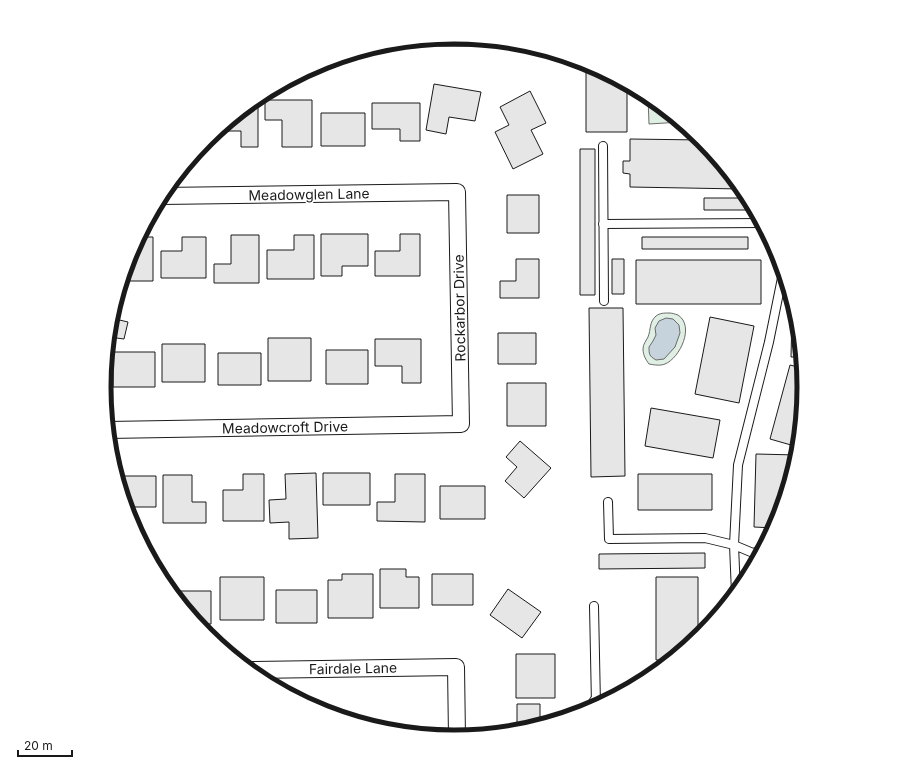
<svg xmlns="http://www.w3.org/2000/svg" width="908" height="774" font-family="Inter,sans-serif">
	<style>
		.green { fill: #e0efe3; stroke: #6a6a6a }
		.water { fill: #c6d2dc; stroke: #6a6a6a }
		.building { fill: #e6e6e6; stroke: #1a1a1a }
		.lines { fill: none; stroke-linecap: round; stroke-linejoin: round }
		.lane-casing { stroke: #1a1a1a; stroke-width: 10 }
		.street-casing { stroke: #1a1a1a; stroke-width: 18 }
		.lane { stroke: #fff; stroke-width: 8 }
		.street { stroke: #fff; stroke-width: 16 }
		.labels { text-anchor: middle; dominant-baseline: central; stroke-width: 3; stroke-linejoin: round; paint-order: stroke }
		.street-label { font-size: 14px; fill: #1a1a1a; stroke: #fff }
		.rim { fill: none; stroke: #1a1a1a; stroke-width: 5 }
	</style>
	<rect width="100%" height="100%" fill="#fff"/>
	<path class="green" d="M648,96h1l32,26 -32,2z
		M669,313c3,0 6,1 9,2 17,11 2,43 -13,49 -5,2 -10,1 -16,0 -3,-4 -6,-9 -6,-15 0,-5 3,-8 5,-12 3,-7 1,-15 8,-21 4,-3 8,-3 13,-3z"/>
	<path class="water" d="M666,318l7,1 6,6 1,8 -5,14 -11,12 -8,1c-7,-4 -7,-6 -7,-13l4,-6 3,-6 -1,-7 4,-7z"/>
	<path class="building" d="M454,37l17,2v7h-46v-6z
		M586,63l41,22v47h-41z
		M434,84l47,8 -6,29 -26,-4 -3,17 -20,-4z
		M530,91l16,32 -15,7 12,24 -30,15 -18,-37 14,-7 -9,-18z
		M265,100h47v47h-30v-27h-17z
		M252,102h6v45h-17v-16h-24z
		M372,103h48v38h-20v-12h-28z
		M321,113h44v33h-44z
		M630,139l72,1 40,49 -112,-2v-13l-7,-1v-12h7z
		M580,149h15v146h-15z
		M507,195h32v38h-32z
		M704,198h44l7,12h-51z
		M321,234h47v32h-26v10h-21z
		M400,234h20v42h-45v-25h25z
		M231,235h28v48h-45v-19h17z
		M294,235h20v44h-47v-29h27z
		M139,237h14v44h-31l8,-27h5v-9z
		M182,237h24v41h-45v-27h21z
		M642,237h106v12h-106z
		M516,259h23v39h-39v-17h16z
		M612,259h12v35h-12z
		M636,260h125v44h-125z
		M589,308h34l2,168 -34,1z
		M792,314h4l1,5 4,38h-10z
		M710,317l44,9 -15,77 -44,-9z
		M111,318l17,4 -4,17 -15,-2z
		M498,333h38v31h-38z
		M268,338h43v43h-43z
		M375,339h46v44h-19v-17h-27z
		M162,344h43v38h-43z
		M326,350h42v34h-42z
		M113,352h42v35h-42z
		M218,353h43v32h-43z
		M790,365l12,3 2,19 -6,60 -28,-8z
		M507,383h39v43h-39z
		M651,408l69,12 -7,38 -68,-12z
		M520,441l31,27 -27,30 -19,-17 12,-14 -11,-10z
		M756,454l41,1 -20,66 -3,7 -20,-1z
		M316,473l2,65 -29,1v-17l-19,1 -1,-23 17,-1 -1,-25z
		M323,473h47v32h-47z
		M243,474h21v47h-41v-31h20z
		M395,474h30v48l-48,-1v-19h18z
		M638,474h74v36h-74z
		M163,475h29v27h14v21h-43z
		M117,476h39v31h-29z
		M440,486h45v33h-45z
		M705,553v15l-106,1v-15z
		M380,569h26v8h13v31h-39z
		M342,574h31v44h-45v-38h14z
		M432,574h41v31h-41z
		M220,577h44v43h-44z
		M656,577h42v60l-28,23h-14z
		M508,589l33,23 -19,26 -32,-23z
		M276,590h41v33h-41z
		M171,591h40v33h-13z
		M516,654h39v44h-39z
		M517,704h23v21l-18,5 -19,2v-7h14z"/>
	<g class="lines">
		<defs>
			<path id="lane" d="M603,146l1,155
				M603,224l158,-1
				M608,502l1,37 96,-1 29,7 19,8 9,-3
				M736,593l-2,-48 4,-80 31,-123 14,-69
				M594,606l2,99"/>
			<path id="street" d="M108,430l353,-6 -4,-232 -296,4
				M249,670l207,-3 1,70
				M597,703h5"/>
		</defs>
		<use href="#lane" class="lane-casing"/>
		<use href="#street" class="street-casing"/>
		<use href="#lane" class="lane"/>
		<use href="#street" class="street"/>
	</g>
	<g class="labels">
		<g class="street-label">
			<text transform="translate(309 194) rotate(-1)">Meadowglen Lane</text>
			<text transform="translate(459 308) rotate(-91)">Rockarbor Drive</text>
			<text transform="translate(285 427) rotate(-1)">Meadowcroft Drive</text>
			<text transform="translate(353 668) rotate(-1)">Fairdale Lane</text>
		</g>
	</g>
	<path d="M0 0H908V774H0ZM111 387a343 343 0 1 1 686 0a343 343 0 1 1-686 0Z" fill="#fff" fill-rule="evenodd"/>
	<path class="rim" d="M111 387a343 343 0 1 1 686 0a343 343 0 1 1-686 0Z"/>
	<path d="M18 750v6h54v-6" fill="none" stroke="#1a1a1a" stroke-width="2"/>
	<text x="24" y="750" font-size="12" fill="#1a1a1a" stroke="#ffffff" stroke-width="3" paint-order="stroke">20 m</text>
</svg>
